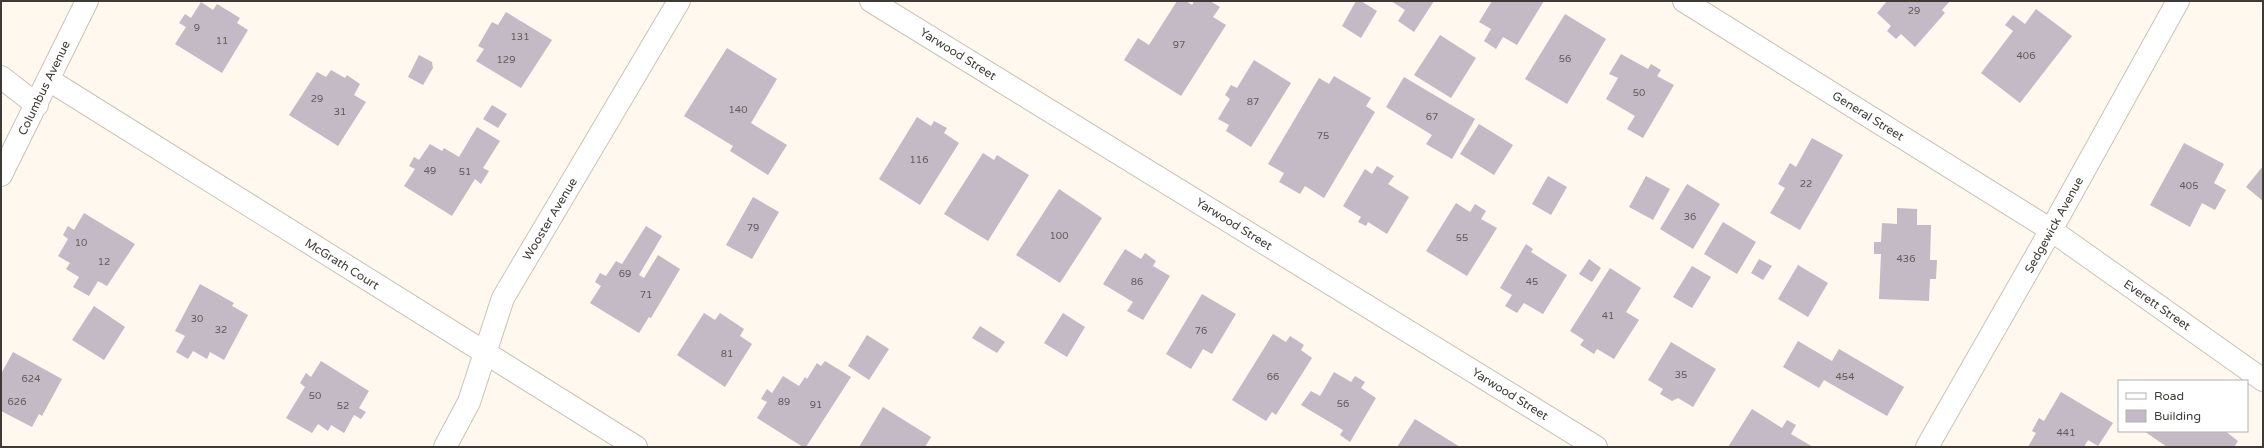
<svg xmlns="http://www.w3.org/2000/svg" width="2264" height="448" font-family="'Varela Round',sans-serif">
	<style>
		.building { fill: #c3bac5 }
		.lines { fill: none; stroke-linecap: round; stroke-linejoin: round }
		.street-casing { stroke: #cac2b7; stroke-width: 24 }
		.street { stroke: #fff; stroke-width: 22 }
		.labels { text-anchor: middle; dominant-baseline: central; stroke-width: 3.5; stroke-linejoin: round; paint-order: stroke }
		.number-label { font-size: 10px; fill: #5f5b5a }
		.street-label { font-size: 12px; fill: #3e3b36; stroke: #fff }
	</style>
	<rect width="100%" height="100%" fill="#fef8ee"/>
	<path class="building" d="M1177,1h9l6,4 2,-4h16l10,6 -7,10 13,8 -45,71 -57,-36 14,-22 11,7z
		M1356,1h5l16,10 -16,27 -19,-12z
		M1391,1h43l-20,31 -16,-11 7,-11z
		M1492,1h52l-27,44 -14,-8 -7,12 -12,-8 7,-12 -12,-7z
		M1887,1h63l-8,9 3,3 -30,34 -14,-13 -5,5 -9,-8 4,-5 -14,-13z
		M201,2l12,8 4,-6 23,14 -3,5 11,7 -26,43 -47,-29 11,-17 -7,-4 6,-9 6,4z
		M2036,9l36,27 -52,67 -39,-30 32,-42 -8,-6 8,-10 12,9z
		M506,12l46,28 -31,48 -45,-27 8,-12 -6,-3 14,-24 6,3z
		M1565,14l41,25 -39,65 -42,-25z
		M1440,35l36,23 -25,40 -37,-23z
		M727,48l50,31 -26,44 36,22 -19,30 -38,-24 3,-5 -49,-30z
		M1621,54l27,15 3,-5 10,6 -4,6 17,9 -31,53 -16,-9 8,-13 -29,-17 12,-21 -9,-4z
		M419,55l13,7 1,6 -10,17 -15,-8z
		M1254,60l37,23 -40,64 -25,-16 3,-6 -11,-6 12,-20 -5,-4 6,-10 6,3z
		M331,70l14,8 2,-3 13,9 -6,11 12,7 -28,44 -49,-31 28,-43 9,5z
		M1334,76l37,22 -5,8 9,6 -51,86 -19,-12 -5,8 -21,-12 5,-9 -16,-9 51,-86 10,6z
		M1404,77l71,42 -23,40 -26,-15 6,-9 -46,-28z
		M492,105l15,9 -9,14 -15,-9z
		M917,117l14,9 3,-5 13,7 -3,5 15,10 -39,62 -41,-26z
		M1479,124l34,21 -19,30 -34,-21z
		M477,127l23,14 -17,27 6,3 -8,13 -6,-5 -23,37 -48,-30 11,-17 -6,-3 5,-9 5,3 11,-16 12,7 2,-3 15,9z
		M1812,138l31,17 -43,75 -30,-17 15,-25 -7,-4 12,-21 6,4z
		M2184,143l40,21 -10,19 12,7 -11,20 -13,-7 -12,24 -40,-22z
		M983,153l11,7 3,-5 32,20 -41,66 -44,-27z
		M1377,166l17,10 -6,8 21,13 -22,37 -19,-12 -2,4 -8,-4 3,-5 -18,-11 22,-37 7,5z
		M2263,166v35l-17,-14z
		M1548,176l19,11 -16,28 -19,-11z
		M1646,176l24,13 -17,31 -24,-13z
		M1687,184l33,20 -27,45 -33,-20z
		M1059,189l43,29 -42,65 -44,-28z
		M753,197l26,15 -27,47 -26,-14z
		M1456,203l14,9 5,-8 11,7 -5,8 16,9 -30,48 -41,-25z
		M1897,208l20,1v16h14l-1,35h7l-1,19h-6l-1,22 -50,-2 2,-45h-7v-12h7l1,-19 15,1z
		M84,213l51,31 -28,42 -9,-5 -9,15 -16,-9 6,-10 -13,-8 4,-6 -12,-7 10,-17 -5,-4 5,-9 6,4z
		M1723,222l33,20 -19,32 -33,-20z
		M646,226l16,10 -23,39 5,3 14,-23 22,14 -29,49 -2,-1 -10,16 -49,-30 11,-17 -6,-4 5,-9 6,3 10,-15 6,3z
		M1526,244l7,5 -2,3 36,23 -24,39 -19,-11 -7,10 -12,-7 7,-11 -12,-7z
		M1125,249l16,10 4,-6 11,8 -3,5 17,10 -27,44 -16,-9 6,-9 -30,-18z
		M1589,259l12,9 -9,14 -13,-8z
		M1759,259l13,7 -9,14 -12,-7z
		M1798,265l30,18 -20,34 -30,-18z
		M1692,266l19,11 -19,31 -19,-11z
		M1610,268l31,20 -15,24 13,8 -25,39 -17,-10 -3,5 -14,-9 4,-5 -14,-9z
		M200,284l34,19 -2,3 16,9 -24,45 -14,-8 -3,7 -14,-8 -5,8 -12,-7 9,-16 -10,-5z
		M1202,294l34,20 -24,40 -9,-5 -12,20 -25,-15z
		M94,306l31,21 -21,33 -32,-20z
		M704,313l11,7 5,-7 24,16 -4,7 12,8 -27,43 -48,-32z
		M1063,313l22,14 -18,30 -23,-14z
		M980,326l25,16 -8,11 -25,-15z
		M1273,334l13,8 4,-6 14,9 -3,5 11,8 -36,57 -4,-3 -6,9 -34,-21z
		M867,335l22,14 -20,31 -21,-14z
		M1798,341l34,20 7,-12 65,38 -17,29 -63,-36 -5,8 -36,-21z
		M1671,342l45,27 -23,38 -15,-9 -6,3 -12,-7 3,-5 -15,-9z
		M13,352l49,27 -20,37 -3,-2 -7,13 -31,-16v-37z
		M321,361l48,30 -10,17 7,4 -5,7 -7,-4 -10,18 -13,-8 -3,6 -10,-7 -6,9 -26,-15 19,-31 -5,-4 6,-10 5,4z
		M825,361l26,16 -45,70h-3l-46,-29 10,-16 -6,-3 6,-10 5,4 11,-17 16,10 6,-9 2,2 10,-16 4,3z
		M1334,372l17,10 4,-6 10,6 -4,6 15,10 -26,44 -10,-7 3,-5 -42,-25 10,-14 9,5z
		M2061,392l52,31 -15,23 -10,-6 -4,7h-56l8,-14 -4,-2 7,-13 5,3z
		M883,407l48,30 -6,10h-66z
		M1752,409l30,19 5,-8 9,5 -5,9 22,13h-85z
		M1415,419l45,28h-63z
		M2144,431h81l13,10 -4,6h-67z"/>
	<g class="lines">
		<defs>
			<path id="street" d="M871,1l725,446
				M1684,1l367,229 212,150
				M1,77l36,28
				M49,80l587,367
				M1,175l86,-174
				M445,447l24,-45 34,-104 176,-297
				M1927,447l124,-217 127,-229"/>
		</defs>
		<use href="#street" class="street-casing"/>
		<use href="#street" class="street"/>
	</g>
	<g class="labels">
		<g class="number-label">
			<text x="1914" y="11">29</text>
			<text x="197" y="28">9</text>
			<text x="520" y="37">131</text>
			<text x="222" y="41">11</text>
			<text x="1179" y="45">97</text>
			<text x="2026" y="56">406</text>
			<text x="1565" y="59">56</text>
			<text x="506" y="60">129</text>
			<text x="1639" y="93">50</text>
			<text x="317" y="99">29</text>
			<text x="1253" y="102">87</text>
			<text x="738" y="110">140</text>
			<text x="340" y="112">31</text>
			<text x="1432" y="117">67</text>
			<text x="1323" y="136">75</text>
			<text x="919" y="160">116</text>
			<text x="430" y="171">49</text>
			<text x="465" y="172">51</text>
			<text x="1806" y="184">22</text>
			<text x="2189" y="186">405</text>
			<text x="1690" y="217">36</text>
			<text x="753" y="228">79</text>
			<text x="1059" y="236">100</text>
			<text x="1462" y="238">55</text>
			<text x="81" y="243">10</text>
			<text x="1906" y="259">436</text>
			<text x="104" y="262">12</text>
			<text x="625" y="274">69</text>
			<text x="1137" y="282">86</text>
			<text x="1532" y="282">45</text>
			<text x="646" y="295">71</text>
			<text x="1608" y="316">41</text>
			<text x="197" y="319">30</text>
			<text x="221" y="330">32</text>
			<text x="1201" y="331">76</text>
			<text x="727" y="354">81</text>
			<text x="1681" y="375">35</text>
			<text x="1273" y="377">66</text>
			<text x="1845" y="377">454</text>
			<text x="31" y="379">624</text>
			<text x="315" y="396">50</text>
			<text x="17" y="402">626</text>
			<text x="784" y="402">89</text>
			<text x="1343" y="404">56</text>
			<text x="816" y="405">91</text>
			<text x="343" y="406">52</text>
			<text x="2066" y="433">441</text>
		</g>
		<g class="street-label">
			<text transform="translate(958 54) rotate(32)">Yarwood Street</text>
			<text transform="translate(44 88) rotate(-64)">Columbus Avenue</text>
			<text transform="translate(1868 116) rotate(32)">General Street</text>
			<text transform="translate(550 219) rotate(-59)">Wooster Avenue</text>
			<text transform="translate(1234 224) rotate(32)">Yarwood Street</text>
			<text transform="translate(2054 225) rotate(-61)">Sedgewick Avenue</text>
			<text transform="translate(342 264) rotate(32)">McGrath Court</text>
			<text transform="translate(2157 305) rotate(35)">Everett Street</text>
			<text transform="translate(1510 394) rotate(32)">Yarwood Street</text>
		</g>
	</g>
	<rect width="2264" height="448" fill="none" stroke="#3e3b36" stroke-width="4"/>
	<rect x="2118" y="380" width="130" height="52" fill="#ffffff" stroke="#b2b1af"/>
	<rect x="2126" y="393" width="20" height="6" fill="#ffffff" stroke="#b2b1af"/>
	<text x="2154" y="400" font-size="12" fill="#3e3b36">Road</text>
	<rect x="2126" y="410" width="20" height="12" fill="#c3bac5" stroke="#b2b1af"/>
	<text x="2154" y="420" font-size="12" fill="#3e3b36">Building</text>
</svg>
